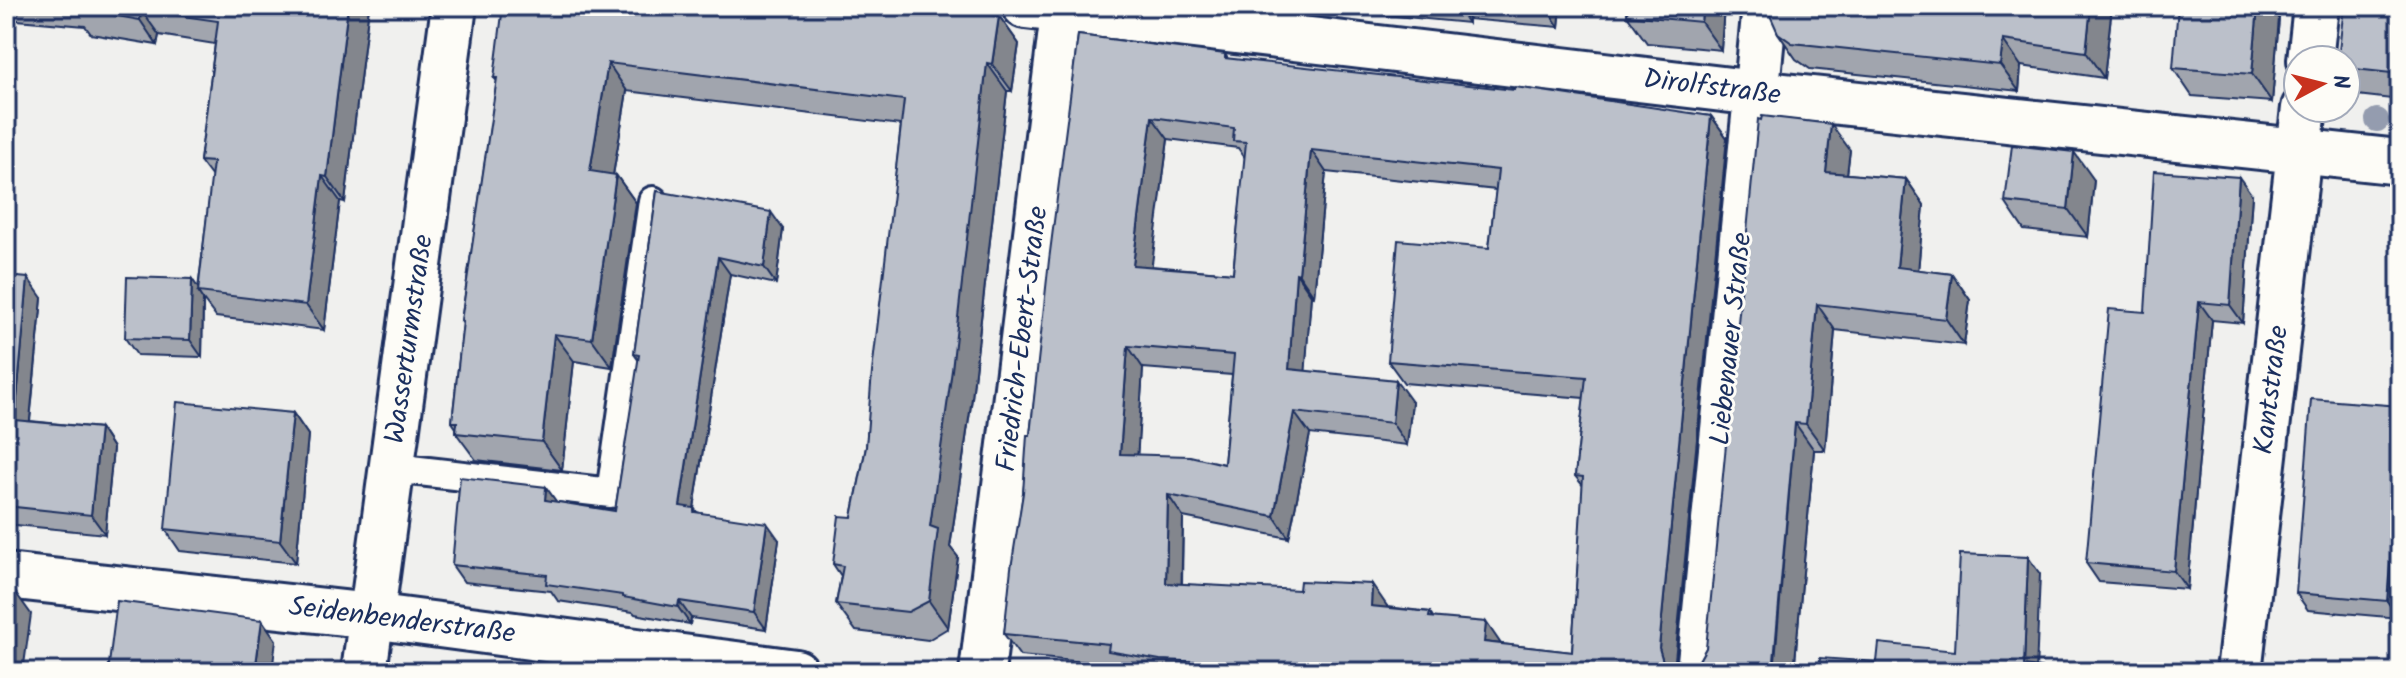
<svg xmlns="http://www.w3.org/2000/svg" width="2406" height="678" font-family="Kalam,sans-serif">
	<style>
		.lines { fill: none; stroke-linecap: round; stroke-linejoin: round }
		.service-casing { stroke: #1b2f5e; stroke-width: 34 }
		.minor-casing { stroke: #1b2f5e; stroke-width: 50 }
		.tertiary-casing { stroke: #1b2f5e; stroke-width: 50 }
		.service { stroke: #fdfcf7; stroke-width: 28 }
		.minor { stroke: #fdfcf7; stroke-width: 44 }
		.tertiary { stroke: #fdfcf7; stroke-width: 44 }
		.tree { fill: #949caf }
		.wall { fill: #a1a5ae; stroke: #1b2f5e; stroke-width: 2; fill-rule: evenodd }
		.shaded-wall { fill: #83868d; stroke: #1b2f5e; stroke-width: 2 }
		.building { fill: #bbc0ca; stroke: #1b2f5e; stroke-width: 2; fill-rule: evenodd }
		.labels { text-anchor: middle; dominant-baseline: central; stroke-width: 6; stroke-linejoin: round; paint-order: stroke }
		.street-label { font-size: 28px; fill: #1b2f5e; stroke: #fdfcf7 }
	</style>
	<rect width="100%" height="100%" fill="#f0f0ee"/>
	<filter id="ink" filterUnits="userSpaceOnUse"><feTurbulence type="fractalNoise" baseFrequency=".0125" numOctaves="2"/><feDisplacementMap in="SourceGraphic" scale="16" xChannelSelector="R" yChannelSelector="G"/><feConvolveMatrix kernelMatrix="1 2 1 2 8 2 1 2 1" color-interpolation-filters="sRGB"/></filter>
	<g filter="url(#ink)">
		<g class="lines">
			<defs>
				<path id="service" d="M393,468l218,25 42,-292"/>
				<path id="minor" d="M1025,6l731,87 644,69
					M2310,60l6,-54
					M6,576l365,40 425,56
					M364,672l90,-666
					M1699,672l66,-666
					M2239,672l65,-564"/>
				<path id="tertiary" d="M982,672l82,-666"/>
			</defs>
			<use href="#service" class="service-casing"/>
			<use href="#minor" class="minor-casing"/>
			<use href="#tertiary" class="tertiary-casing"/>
			<use href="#service" class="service"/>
			<use href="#minor" class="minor"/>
			<use href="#tertiary" class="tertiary"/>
		</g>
		<circle class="tree" cx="2377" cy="120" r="12"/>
		<path class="wall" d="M6,6h363l-24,196 -5,-1 -16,129 -108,-13 -13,-17 -1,57 -65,-2 -12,-17 67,-59 6,10 14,-112 -12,-16 15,-117 -56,-9 -2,10 -66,-11 -6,-8 -79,-7z
			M1290,6h271l-2,21 -91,-8v4z
			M1628,6h96l-3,44 -74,-7 -20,-28z
			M1769,6h96v4l53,6 194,-10 -8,72 -83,-12 -2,25 -209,-22 -14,-10 -18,-26z
			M2280,6l-8,96 -80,-6 -19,-28z
			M2400,6v94l-43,-5 -11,-16v-19z
			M910,8l89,8 20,28 -7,47h-5l-35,307 -22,149 8,10 -10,71 -20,12 -72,-9 -20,-27 5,-28 -8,-12 19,-47 14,-70 35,-322 -274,-34 -14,84h3l20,28 -24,164 -38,-6 -12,109 -86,-10 -20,-27v-5l-4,-6 11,-98 -2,-3 36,-240 -3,-3z
			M1078,35l147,19 3,5 483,57 16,22 -53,532 1,2h-553l-5,-7 -97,-9 -16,-22 19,-141zM1168,139l70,9 7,10 -12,115 -82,-7zM1326,172l170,18 -7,58 -101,113 16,22 180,15 -9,78 8,10 -11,166 -71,-8 -68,-27 -3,-5 -43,-5v-1l-205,-22 1,-67 106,21 21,-104 97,11 5,-43 -107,-31 6,-76 3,1zM1143,368l89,7 -8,89 -87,-9z
			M1850,150l-3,24 59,5 18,26 -6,65 34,4 18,26 -6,45 -129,-15 -10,120h-11l-20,222h-92l-5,-8 9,-16z
			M2094,180l-6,57 -64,-7 -19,-28z
			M657,191l126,38 -7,55 -46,-10 -36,234 3,4 82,28 -13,89 -75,-11 -1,6 -55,-10 -2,-2 -75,-11 -7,-10 -87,-9 -12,-17 105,-63 58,9 24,-150 -5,-7z
			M2252,195l-9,128 -31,-3 -25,269 -88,-7 -13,-19 59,-251z
			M6,276l36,22 -12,123 70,7 13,20 -8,86 -99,-10z
			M2400,406l-1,212 -91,-8 -12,-17z
			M293,413l15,22 -12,128 -116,-12 -15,-22z"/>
		<path class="shaded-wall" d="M348,6h21l-24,196 -18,-25z
			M1456,6h4l8,13v4z
			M1548,6h13l-2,21 -11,-17z
			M1703,6h21l-3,44 -20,-28z
			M1845,6h20l-2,27z
			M2091,6h21l-8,72 -18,-26z
			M2258,6h22l-8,96 -20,-28z
			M141,10l18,25 -2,10 -17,-25z
			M999,16l20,28 -7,47 -20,-27z
			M2003,40l18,26 -2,25 -19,-26z
			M608,63l19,28 -18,108 -19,-28z
			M987,63l20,28 -35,307 -22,149 8,10 -10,71 -19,-27 1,-75z
			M1711,116l16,22 -53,532 1,2h-6l-5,-7 -5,-17z
			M1152,117l16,22 -19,148 -16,-22z
			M1831,124l19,26 -6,48 -18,-26z
			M1311,150l15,22 -12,124 -15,-22z
			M2074,152l20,28 -6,57 -20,-28z
			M616,175l20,28 -24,164 -20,-28z
			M322,176l18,25 -16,129 -18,-25z
			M2239,177l13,18 -9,128 -13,-18z
			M1906,179l18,26 -8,89 -19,-27z
			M771,212l12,17 -7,55 -12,-17z
			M718,257l12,17 -36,234 12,17 -26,-19z
			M1296,273l15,22 -7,96 -15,-22z
			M1952,274l18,26 -6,45 -18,-26z
			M28,278l14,20 -14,141 -13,-19z
			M192,279l9,13h-3l5,8 -1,57 -12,-17z
			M2199,302l13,18 -25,269 -13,-18z
			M1817,304l18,26 -10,120 -19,-26z
			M554,334l20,27 -12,109 -20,-28z
			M1128,346l15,22 -7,108 -16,-22z
			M1396,380l16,22 -5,43 -15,-22z
			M1294,412l16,22 -21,104 -15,-22z
			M293,413l15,22 -12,128 -16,-22z
			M1795,423l19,27 -20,222h-20z
			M100,428l13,20 -8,86 -14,-19z
			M2400,443v167l-1,8 -12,-17z
			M546,487l12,17 -13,-4z
			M1168,495l15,22 -2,88 -15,-22z
			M767,523l12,17 -13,89 -12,-17z
			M2028,557l12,17 -4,98 -12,-6z
			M1372,584l15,22 -1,21 -15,-21z
			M13,589l18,25 -8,58h-17v-28z
			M679,601l12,17 -1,6 -12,-17z
			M262,620l14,20 -4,32h-17z
			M1486,622l15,22 -17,-2z
			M1644,663l6,9h-7z"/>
		<path class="building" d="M73,6h275l-21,171 -5,-1 -16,129 -108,-13 15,-130 -13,-1 18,-140 -77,-11 -1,10 -67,-12z
			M503,6h389l18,2v-2h21l68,10 -7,48 -5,-1 -35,307 -22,156 8,3 -9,72 -21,11 -72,-8 7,-38 -10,-2 6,-48 13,1 14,-70 6,-75 32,-272 -296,-37 -18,108 26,4 -24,164 -38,-5 -12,108 -86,-9 1,-11h-5l11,-101h-2l36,-243h-3z
			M1505,6h43v4z
			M1628,6h75l-2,16 -74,-7z
			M1769,6h76l73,10 1,-10h172l-5,46 -83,-12 -3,25 -208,-22 -14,-10 -9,-20z
			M2178,6h80l-6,68 -79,-6z
			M2344,6h56v68l-54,-6v-8h-8z
			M1078,35l147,19v4l289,32 1,-3 196,29 -52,532 5,17 -20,-2 -1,9h-347v-6l-136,-6 -52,-9 1,-7 -105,-10 7,-66 12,-75 4,-58h3l19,-175zM1152,117l82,11 -1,13 13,1 -13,131 -100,-8zM1311,150l187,20 -9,78 -91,-8 -10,121 198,16 -11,99 8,1 -11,175 -88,-10 2,-20 -57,-5 1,-5 -59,-6 1,-22 -72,-3 -1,9 -133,-7 2,-88 106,21 20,-104 98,11 4,-43 -107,-11 7,-96 3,1zM1128,346l106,9 -10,109 -34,-8 -70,-2z
			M1762,116l69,8 -5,48 80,7 -9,88 55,7 -6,45 -129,-15 -11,120 -11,-1 -22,249 -76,-8 9,-16 52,-529 3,1z
			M2012,145l62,7 -6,57 -63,-7z
			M2154,171l85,6 -9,128 -31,-3 -25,269 -88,-8 23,-254 36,3z
			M657,191l114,21 -7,55 -46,-10 -38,249 14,2v4l73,11 -13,89 -75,-11 -1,6 -55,-10v-2l-77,-11 1,-9 -95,-10 8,-88 86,10 -1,13 70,11 24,-156 -5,-1z
			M6,276l22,2 -13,142 85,8 -9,87 -85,-9z
			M127,277l65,2 -2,61 -65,-2z
			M2311,399l89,7v37l-13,158 -91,-8z
			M177,402l116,11 -13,128 -115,-12z
			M1960,554l68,3 -4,109 48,6h-253l1,-14 57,4 2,-19 76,8z
			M6,588l7,1 -7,55z
			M117,601l145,19 -7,52h-147z
			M422,662l82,10h-83z
			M617,668l34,4h-34z"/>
	</g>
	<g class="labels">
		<g class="street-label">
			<text transform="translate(1712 88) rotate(7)">Dirolfstraße</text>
			<text transform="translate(410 339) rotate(-82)">Wasserturmstraße</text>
			<text transform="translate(1023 339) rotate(-83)">Friedrich-Ebert-Straße</text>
			<text transform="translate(1732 339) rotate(-84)">Liebenauer Straße</text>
			<text transform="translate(2272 390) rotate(-83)">Kantstraße</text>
			<text transform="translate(402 621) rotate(7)">Seidenbenderstraße</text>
		</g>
	</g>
	<rect width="2406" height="678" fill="none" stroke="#fdfcf7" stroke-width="32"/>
	<rect x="16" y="16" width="2374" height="646" fill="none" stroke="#1b2f5e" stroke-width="3" filter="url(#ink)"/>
	<g transform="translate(2322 84) rotate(83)"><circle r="38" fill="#fdfcf7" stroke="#a3aaba" stroke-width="2"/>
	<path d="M0-6L14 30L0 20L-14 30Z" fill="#c8321e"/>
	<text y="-12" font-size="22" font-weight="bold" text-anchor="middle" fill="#1b2f5e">N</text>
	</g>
</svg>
